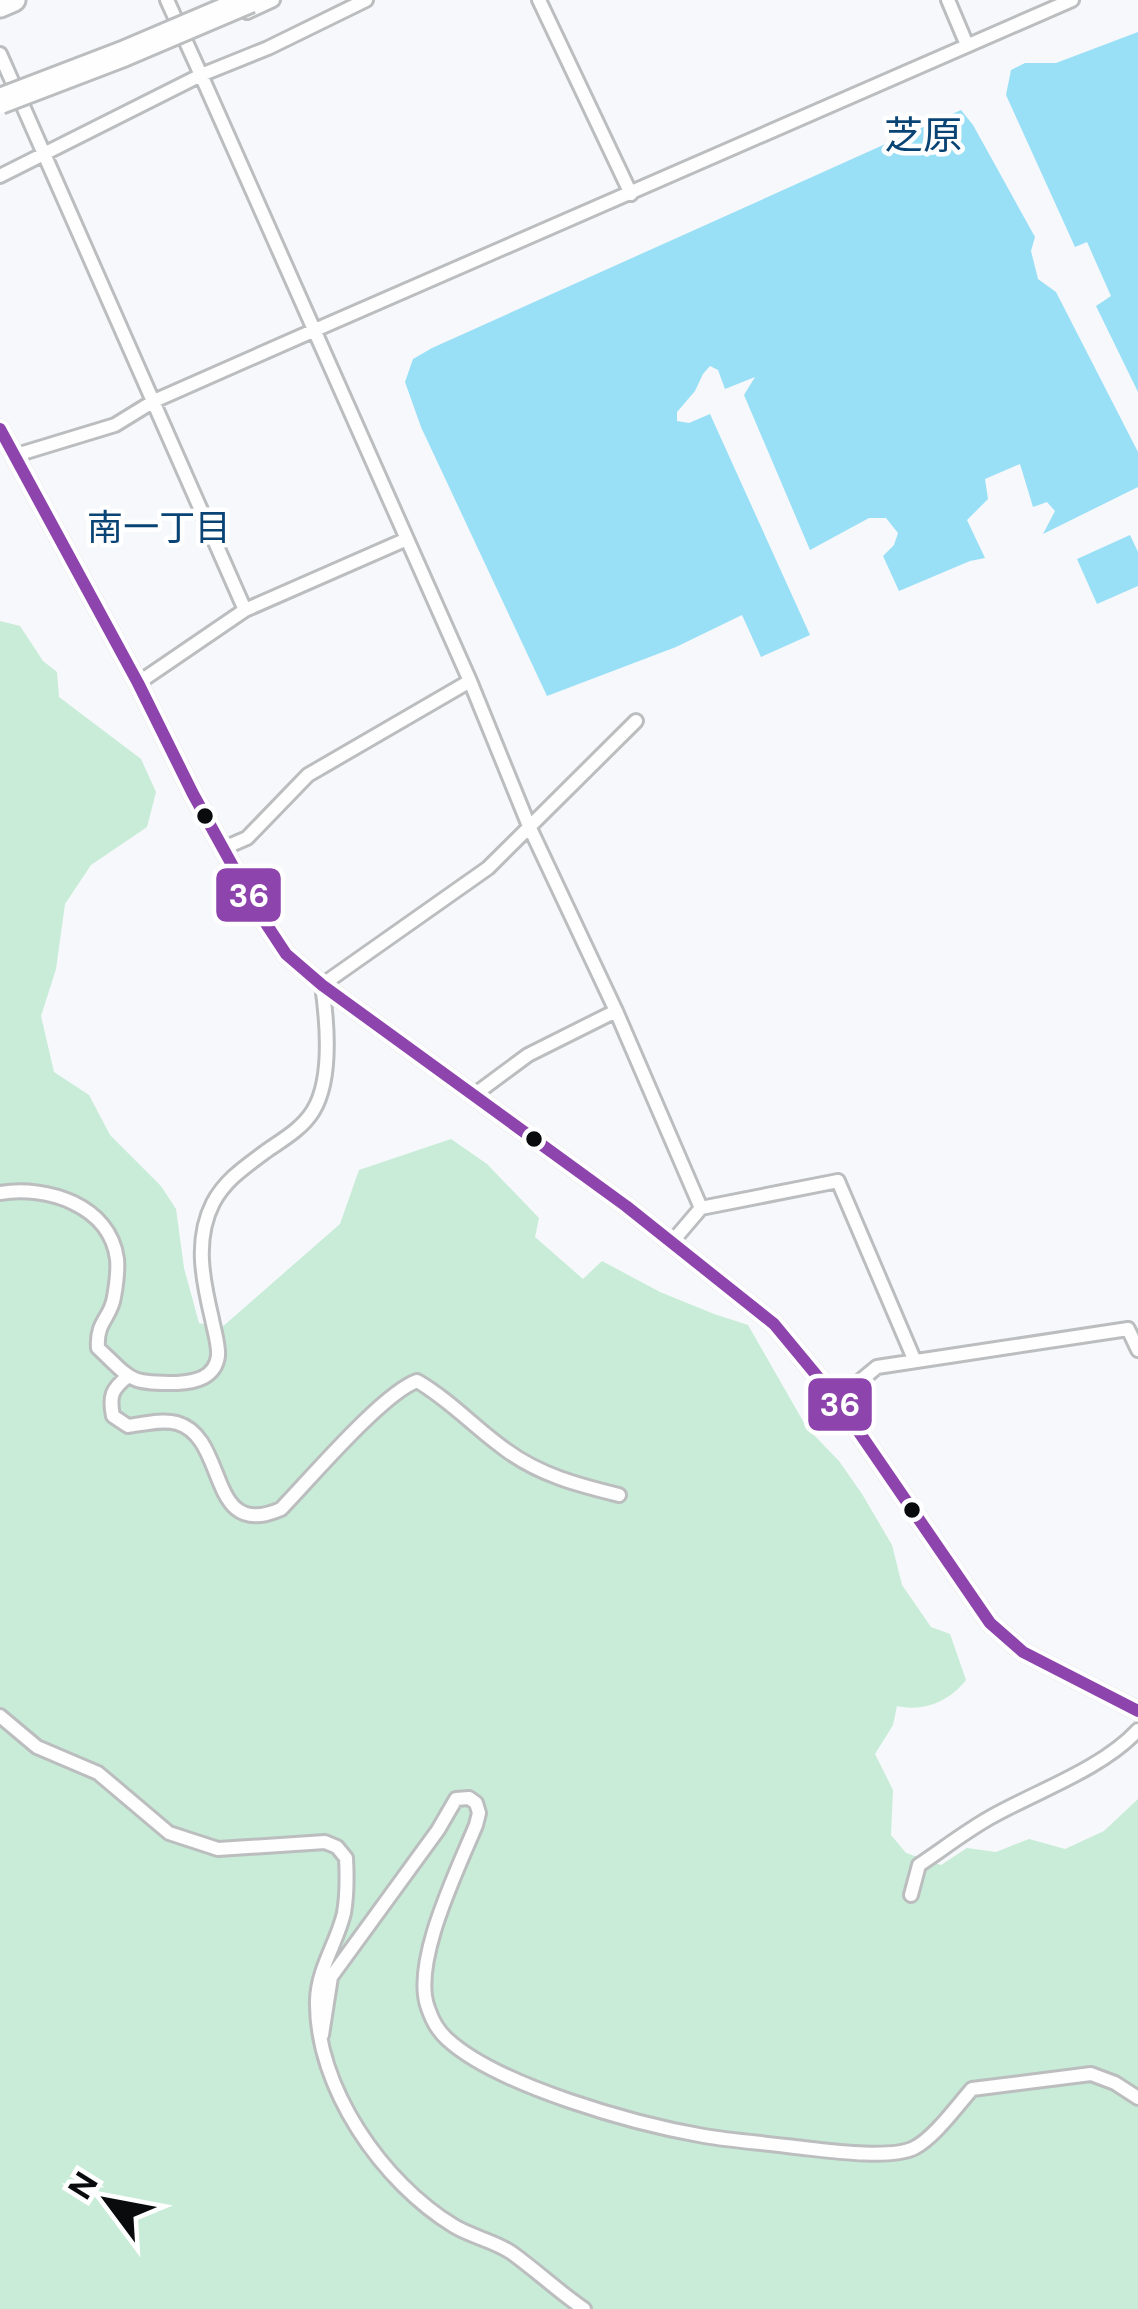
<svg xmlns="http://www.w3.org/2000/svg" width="1138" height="2309" font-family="'DM Sans','Noto Sans JP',sans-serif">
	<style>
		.green { fill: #c8ecd7 }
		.water { fill: #99e0f7 }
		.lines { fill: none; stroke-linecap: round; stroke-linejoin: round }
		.minor-casing { stroke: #bbbdbf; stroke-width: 18 }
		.tertiary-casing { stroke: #bbbdbf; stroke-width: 21 }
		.primary-casing { stroke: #bbbdbf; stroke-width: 27 }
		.minor { stroke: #fefefe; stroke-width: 12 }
		.tertiary { stroke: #fefefe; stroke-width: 15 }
		.primary { stroke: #fefefe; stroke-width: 21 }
		.motorway-bridge-casing { stroke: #bbbdbf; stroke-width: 30; stroke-linecap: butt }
		.motorway-bridge { stroke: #fefefe; stroke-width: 24 }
		.bus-1-casing { stroke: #fff; stroke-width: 21 }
		.bus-1 { stroke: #8e44ad; stroke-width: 12 }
		.bus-dot { fill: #0a0b0d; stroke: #fff; stroke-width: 4.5 }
		.labels { text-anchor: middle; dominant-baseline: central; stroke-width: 9; stroke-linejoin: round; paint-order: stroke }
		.neighbourhood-label { font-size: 36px; fill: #094474; stroke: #fff }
		.quarter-label { font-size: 39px; fill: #094474; stroke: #fff }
		.line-badge { stroke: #fff; stroke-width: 4.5 }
		.badge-label { font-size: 33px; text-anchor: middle; font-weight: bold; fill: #fff }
	</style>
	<rect width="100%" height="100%" fill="#f6f8fb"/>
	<path class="green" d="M0,621l20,5 23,35 14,11 2,25 82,62 15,33 -9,35 -56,38 -26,39 -9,65 -15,47 13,56 35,23 21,40 51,51 15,23 8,59 15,55 22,5 119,-104 19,-54 92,-31 36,25 52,54 -4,19 48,42 19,-18 58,31 54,22 34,11 59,103 32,33 23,33 30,51 10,40 29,42 19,7 16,46c-16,21 -42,32 -69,26l-4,19 -18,29 18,36 -2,45 15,18 35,12 26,-17 29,4 33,-13 36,10 39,-18 34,-32v510h-1138z"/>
	<path class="water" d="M1138,32v360l-42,-86 15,-10 -24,-54 -12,5 -69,-152 5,-25 14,-7h31z
		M961,110l12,15 62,112 -4,14 7,28 18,13 82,160v35l-95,47 12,-23 -8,-9 -14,5 -13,-43 -35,15 3,20 -21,21 18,38 -15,3 -71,30 -16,-35 11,-11 4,-12 -12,-15h-17l-59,32 -66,-155 11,-18 -30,12 -7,-19 -8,-4 -7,8 -8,17 -18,21v9l12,2 21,-9 100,221 -49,22 -19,-42 -66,32 -129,49 -126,-269 -16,-45 8,-23 19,-11z
		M1130,535l8,17v34l-41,18 -20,-45z"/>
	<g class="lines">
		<defs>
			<path id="minor" d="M167,0l34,75 67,-27 98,-48
				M539,0l92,194
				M948,0l19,45
				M247,12l26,-12
				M0,54l245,556
				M0,176l201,-101 269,606 59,145 87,185 85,197 137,-27 76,178
				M13,456l102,-31 39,-24 161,-71 757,-330
				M138,683l107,-73 162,-71
				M224,848l23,-10 61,-63 162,-94
				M474,1095l54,-40 88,-44
				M0,1193c46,-8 110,12 117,66 1,11 -1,27 -3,38 -3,21 -18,24 -16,51 35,33 30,35 79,35 18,-1 38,-5 41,-27 1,-11 -4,-26 -6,-37 -9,-38 -18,-79 1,-116 12,-23 32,-36 52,-51 17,-12 37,-23 48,-41 20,-32 14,-91 9,-126l166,-117 148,-147
				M672,1242l29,-34
				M127,1377c-15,12 -18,19 -14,39l15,10c15,-2 34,-7 49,-3 52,15 29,119 104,86 29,-30 102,-116 136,-128 33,19 58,47 89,69 34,25 72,35 113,45
				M837,1400l40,-33 251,-38 10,21
				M0,1716l37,31 61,26 71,60 49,16 107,-7 12,5 9,11c1,18 1,37 -2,55 -7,30 -26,55 -27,87 -2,87 66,183 137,226 18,11 41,15 58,27 25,18 47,39 72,56
				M911,1895l8,-30c24,-16 47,-34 72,-48 46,-26 111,-48 147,-87
				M322,2035l9,-58 107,-147 18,-31 13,-1 7,5 3,10 -3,12c-18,44 -65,138 -48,183 4,12 10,23 19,31 51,47 188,85 257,97 30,5 61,7 91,11 28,3 94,13 119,1 20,-10 43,-42 58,-59l119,-15 24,9 23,15"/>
			<path id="tertiary" d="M0,429l138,254 55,111 64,116 29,44 36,31 304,221 148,118 63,76 153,223 33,29 115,59"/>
			<path id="primary" d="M0,6l14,-6"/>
		</defs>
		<use href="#minor" class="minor-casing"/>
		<use href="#tertiary" class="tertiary-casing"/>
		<use href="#primary" class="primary-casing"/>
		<use href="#minor" class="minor"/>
		<use href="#tertiary" class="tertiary"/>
		<use href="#primary" class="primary"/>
		<defs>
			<path id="motorway-bridge" d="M0,101l123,-47 127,-54"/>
		</defs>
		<use href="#motorway-bridge" class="motorway-bridge-casing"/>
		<use href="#motorway-bridge" class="motorway-bridge"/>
		<defs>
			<path id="bus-1" d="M0,429l138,254 55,111 64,116 29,44 36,31 304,221 148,118 63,76 153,223 33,29 115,59"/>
		</defs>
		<use href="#bus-1" class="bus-1-casing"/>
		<use href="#bus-1" class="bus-1"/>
	</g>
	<g class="bus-dot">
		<circle cx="205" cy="816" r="10"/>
		<circle cx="534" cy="1139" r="10"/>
		<circle cx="912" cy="1510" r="10"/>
	</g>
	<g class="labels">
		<g class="neighbourhood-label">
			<text x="159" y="527">南一丁目</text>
		</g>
		<g class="quarter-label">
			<text x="923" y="135">芝原</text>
		</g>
	</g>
	<g class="line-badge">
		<rect x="214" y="866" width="69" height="58" rx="12" fill="#8e44ad"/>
		<rect x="806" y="1376" width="68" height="57" rx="12" fill="#8e44ad"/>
	</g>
	<g class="badge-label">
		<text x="249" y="907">36</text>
		<text x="840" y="1416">36</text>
	</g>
	<g transform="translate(108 2201) rotate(302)" stroke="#ffffff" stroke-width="9" paint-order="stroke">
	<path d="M0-9L21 45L0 30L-21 45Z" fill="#0a0b0d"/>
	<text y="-18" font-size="33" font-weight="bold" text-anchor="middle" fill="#0a0b0d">N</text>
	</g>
</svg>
